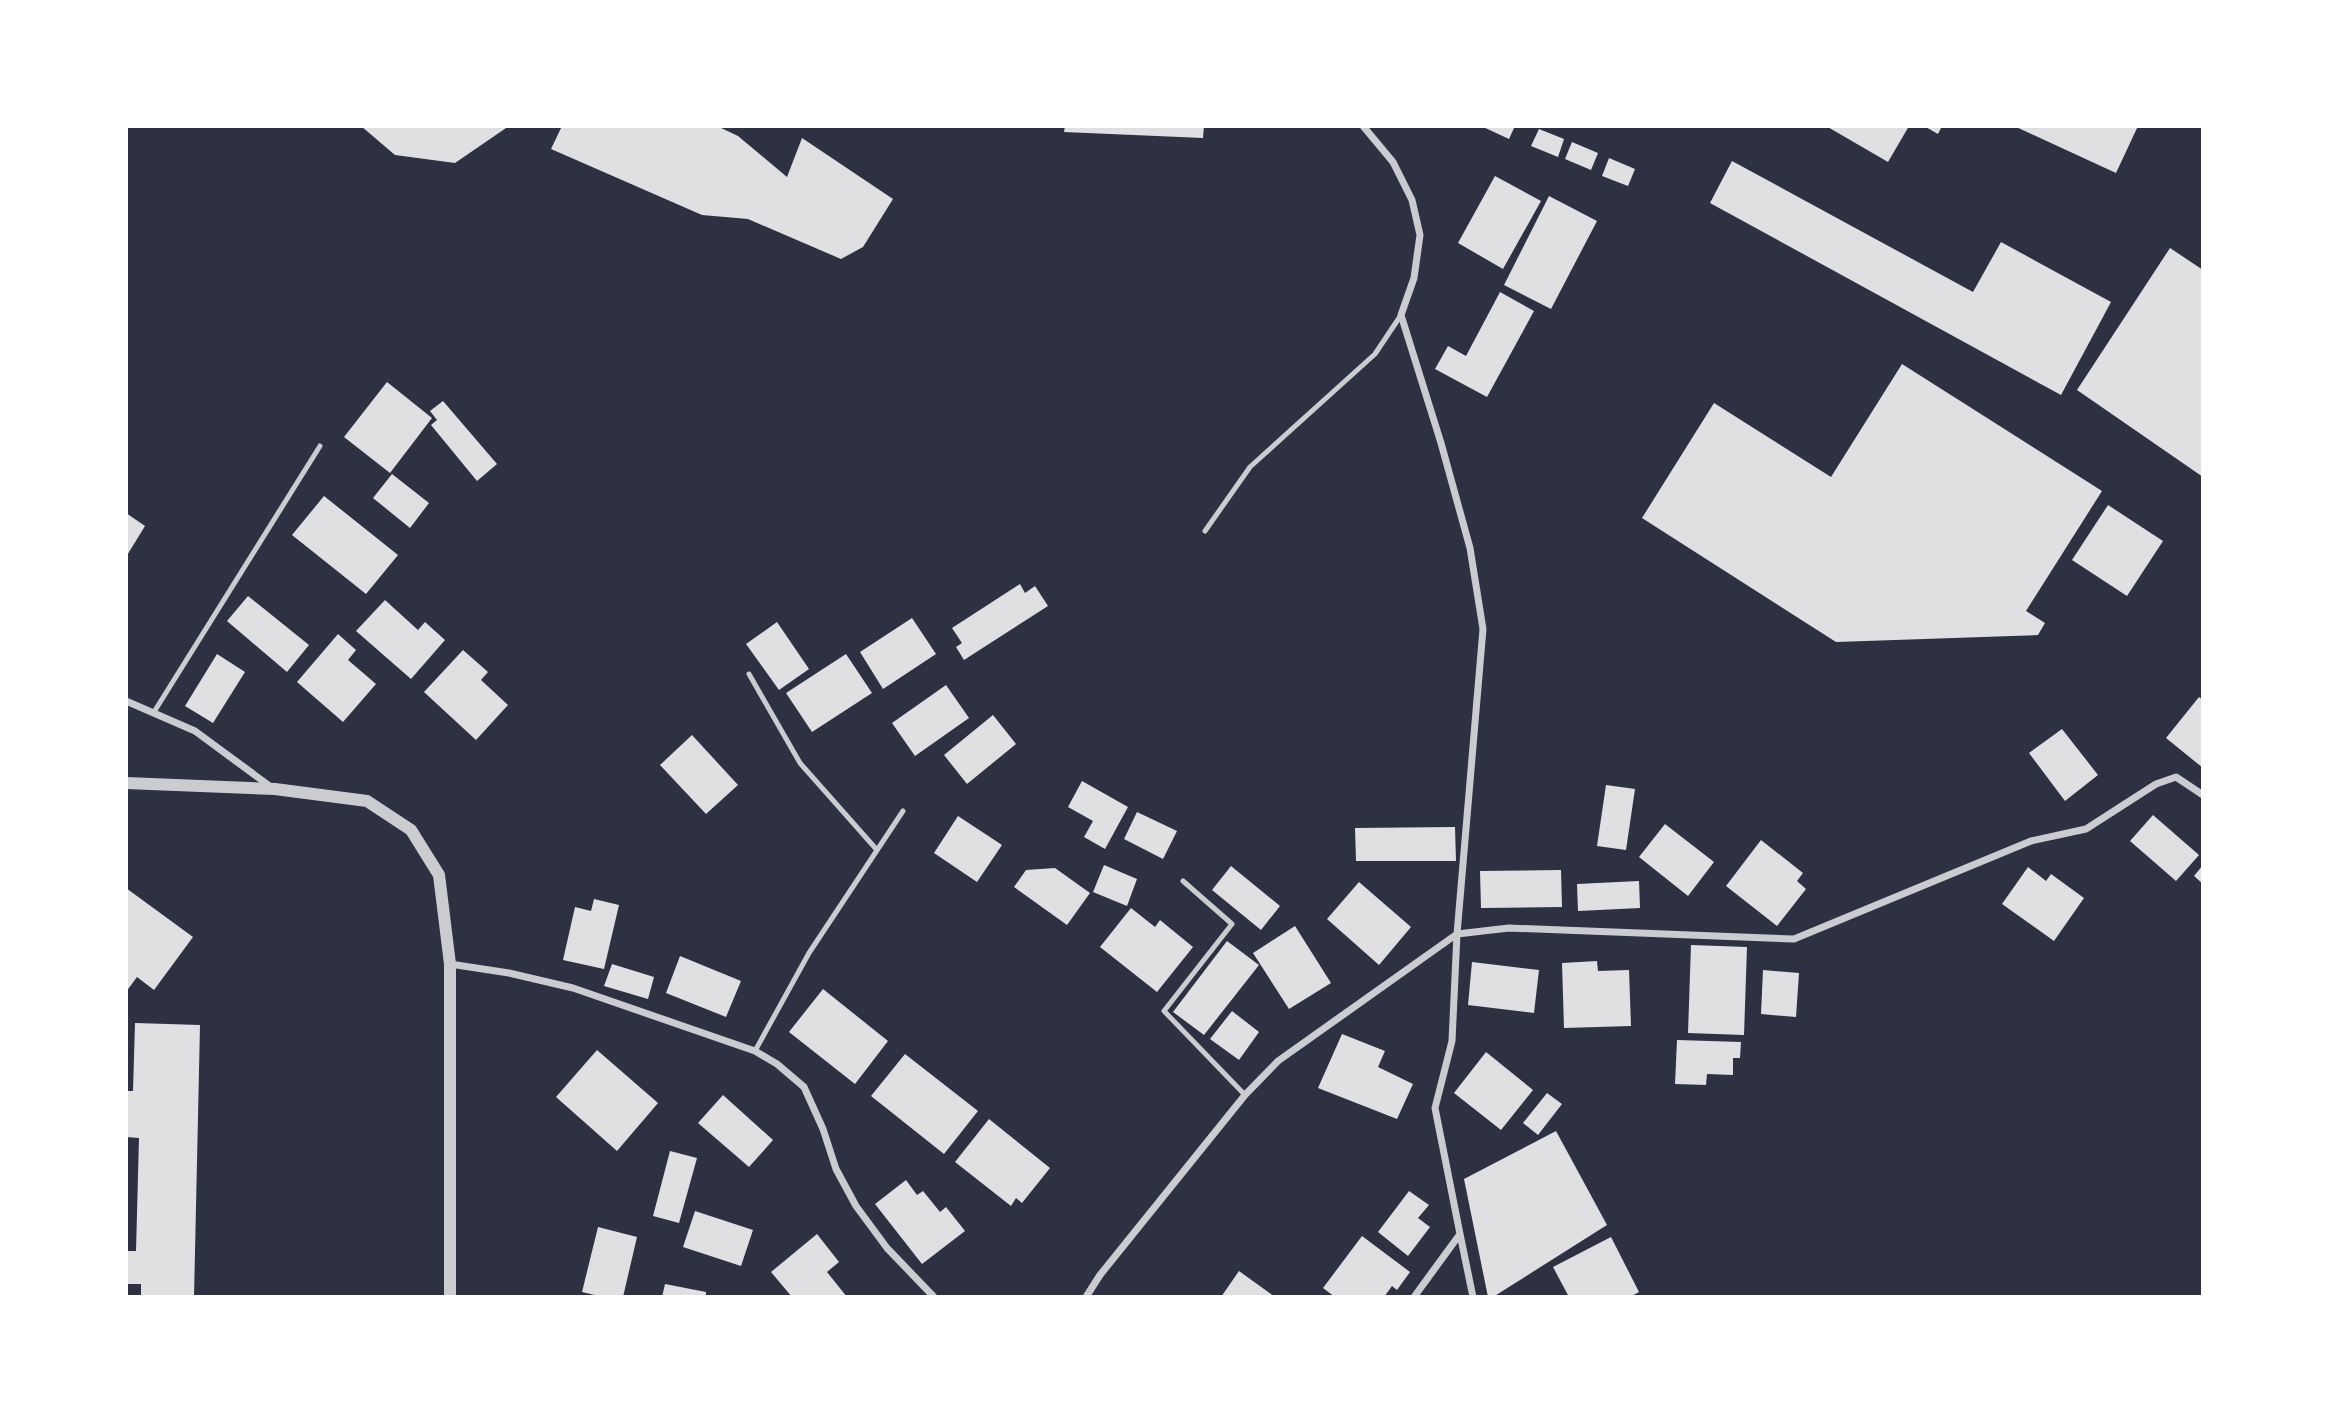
<svg xmlns="http://www.w3.org/2000/svg" width="2329" height="1423" font-family="'Varela Round',sans-serif">
	<style>
		.building { fill: #e0e0e3 }
		.lines { fill: none; stroke-linecap: round; stroke-linejoin: round }
		.service { stroke: #caccd0; stroke-width: 5 }
		.minor { stroke: #caccd0; stroke-width: 7 }
		.tertiary { stroke: #caccd0; stroke-width: 12 }
	</style>
	<rect width="100%" height="100%" fill="#2d3142"/>
	<path class="building" d="M361,126h148l-54,37 -60,-8z
		M562,126h155l21,10 49,41 15,-39 91,61 -30,48 -22,12 -93,-40 -46,-4 -151,-66z
		M1065,126h139l-1,12 -139,-6z
		M1481,126h34l-6,13z
		M1826,126h83l-21,36z
		M1924,126h18l-4,8z
		M2014,126h124l-22,47z
		M1539,129l25,10 -6,18 -27,-11z
		M1572,142l26,11 -7,17 -26,-11z
		M1609,158l26,11 -7,17 -26,-10z
		M1732,161l241,131 28,-50 110,60 -50,93 -351,-192z
		M1495,176l46,25 -38,68 -45,-26z
		M1549,196l48,25 -46,88 -47,-24z
		M2170,248l33,22v207l-126,-87z
		M1500,292l34,19 -47,86 -52,-28 13,-23 18,10z
		M1902,364l200,127 -76,120 19,12 -7,12 -202,7 -194,-124 72,-115 117,74z
		M387,382l45,36 -42,55 -46,-36z
		M443,401l54,63 -20,17 -46,-56 6,-5 -7,-9z
		M392,474l37,29 -19,25 -37,-30z
		M324,496l74,59 -32,39 -74,-59z
		M2108,505l55,36 -36,55 -55,-36z
		M126,513l19,13 -19,31z
		M1020,584l5,9 10,-7 13,20 -84,54 -8,-13 6,-4 -10,-15z
		M248,596l61,49 -22,27 -60,-51z
		M385,600l33,30 7,-8 20,18 -34,39 -55,-48z
		M912,618l24,36 -53,35 -23,-37z
		M777,622l32,47 -30,21 -33,-46z
		M338,634l18,16 -8,10 28,24 -33,38 -46,-40z
		M463,650l25,22 -7,8 27,25 -32,35 -52,-48z
		M217,654l28,18 -32,51 -28,-17z
		M846,654l26,39 -60,39 -26,-39z
		M946,685l23,33 -54,38 -23,-33z
		M2199,697l4,3v68l-37,-30z
		M993,715l23,29 -49,40 -23,-29z
		M2062,729l36,46 -33,26 -36,-48z
		M692,735l46,50 -32,29 -46,-49z
		M1082,781l46,26 -23,42 -21,-12 9,-16 -25,-14z
		M1606,785l29,4 -9,61 -29,-4z
		M1137,812l40,19 -14,28 -39,-20z
		M2153,815l46,40 -23,26 -46,-40z
		M958,816l44,29 -25,37 -43,-29z
		M1665,824l49,38 -26,34 -49,-39z
		M1455,827l1,34h-100l-1,-33z
		M1761,840l42,33 -6,8 9,8 -29,37 -51,-40z
		M1104,865l33,14 -10,27 -34,-14z
		M2203,865v19l-9,-8z
		M1231,866l49,40 -19,24 -49,-40z
		M2028,867l18,14 5,-7 33,24 -30,43 -52,-37z
		M1055,868l35,25 -23,32 -53,-38 12,-17z
		M1561,870l1,37 -81,1 -1,-37z
		M1639,881l1,27 -62,3 -1,-27z
		M1359,882l52,45 -32,38 -52,-46z
		M126,888l67,49 -39,53 -17,-13 -11,15z
		M594,899l25,6 -15,64 -41,-9 12,-53 16,4z
		M1131,908l24,19 5,-7 33,27 -36,45 -57,-45z
		M1295,926l36,57 -42,26 -36,-56z
		M1227,941l32,24 -55,70 -31,-23z
		M1691,945l56,2 -3,88 -56,-2z
		M680,956l61,25 -15,36 -60,-24z
		M1597,961l1,10 31,-1 2,56 -67,2 -2,-65z
		M1472,962l67,8 -5,43 -66,-8z
		M612,964l42,13 -6,22 -44,-13z
		M1763,970l36,3 -3,44 -35,-3z
		M823,989l65,52 -33,43 -66,-52z
		M1232,1011l27,21 -20,28 -29,-21z
		M135,1023l65,2 -6,272h-53v-13h-15v-33h10l3,-113 -13,-1v-46h7z
		M1342,1034l43,17 -7,16 35,17 -16,35 -79,-31z
		M1677,1040l64,2 -1,16h-7v17l-26,-1 -1,11 -31,-1z
		M597,1050l61,53 -41,48 -61,-54z
		M1486,1052l47,38 -32,40 -47,-37z
		M905,1054l73,57 -34,43 -73,-58z
		M1547,1093l15,11 -24,31 -15,-12z
		M723,1095l50,45 -24,27 -51,-44z
		M989,1119l61,49 -28,35 -6,-5 -5,8 -56,-44z
		M1556,1131l51,94 -114,72h-5l-24,-118z
		M670,1151l27,7 -18,65 -26,-7z
		M906,1180l11,15 6,-4 17,21 6,-5 19,24 -43,33 -47,-60z
		M1409,1191l20,14 -11,13 12,9 -22,29 -30,-24z
		M695,1211l58,19 -12,36 -58,-19z
		M598,1227l39,10 -14,60h-20l-21,-5z
		M817,1234l22,28 -12,10 20,25h-55l-21,-25z
		M1362,1236l48,36 -13,18 -5,-4 -8,11h-49l-12,-9z
		M1611,1237l28,55 -9,5h-61l-16,-30z
		M1239,1271l36,26h-54z
		M665,1284l41,8v5h-44z"/>
	<g class="lines">
		<path class="service" d="M1205,531l45,-64 125,-113 26,-39
			M749,674l51,89 77,87
			M154,712l166,-266
			M1183,881l49,43 -68,87 81,84
			M755,1051l54,-98 94,-142"/>
		<path class="minor" d="M126,701l69,30 76,56
			M450,964l59,9 64,15 182,63 22,13 27,23 19,42 13,40 20,37 31,42 47,49
			M1460,1234l13,63
			M1086,1297l14,-22 145,-180 33,-34 179,-127 26,-305 -13,-81 -29,-105 -40,-128 13,-37 6,-43 -8,-35 -19,-38 -30,-36
			M1414,1297l46,-63 -25,-126 17,-67 5,-107 52,-6 285,11 237,-98 55,-12 70,-45 20,-7 27,18"/>
		<path class="tertiary" d="M126,783l149,6 92,12 44,29 28,45 11,89v333"/>
	</g>
	<rect width="2329" height="1423" fill="none" stroke="#ffffff" stroke-width="256"/>
</svg>
